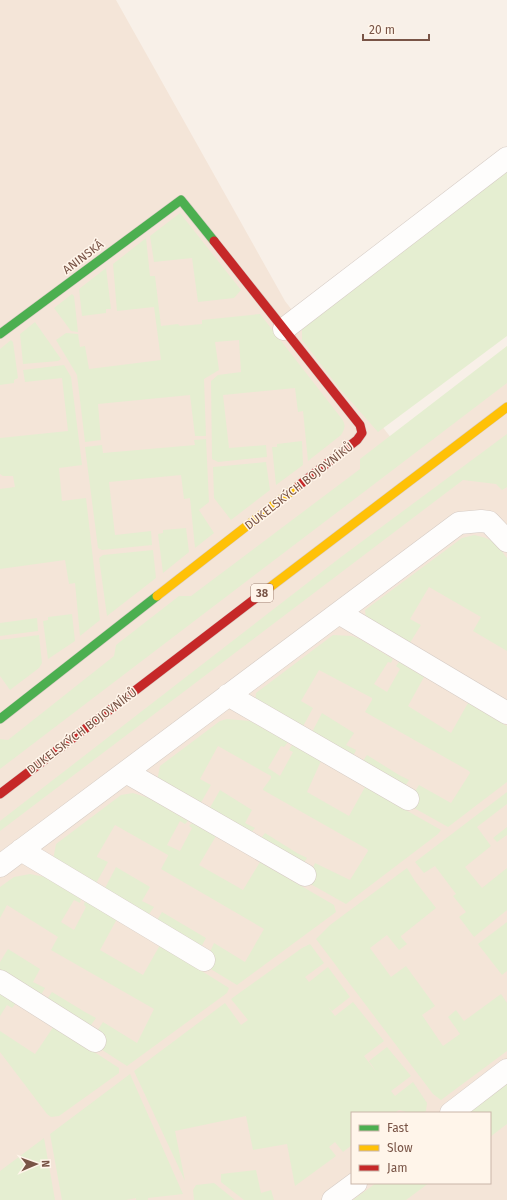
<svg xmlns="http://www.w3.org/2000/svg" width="507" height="1200" font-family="'Fira Sans',sans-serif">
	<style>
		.residential { fill: #f4e5d8; fill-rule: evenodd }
		.green { fill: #e5eed1 }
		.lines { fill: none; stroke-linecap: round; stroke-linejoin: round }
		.street-casing { stroke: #d6ccc5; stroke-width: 23 }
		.fast-casing { stroke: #d7cbc4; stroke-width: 10 }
		.slow-casing { stroke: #d7cbc4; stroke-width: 10 }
		.jam-casing { stroke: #d7cbc4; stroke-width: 10 }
		.street { stroke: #fefdfc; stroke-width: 22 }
		.fast { stroke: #4caf50; stroke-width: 9 }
		.slow { stroke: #ffc107; stroke-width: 9 }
		.jam { stroke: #c62828; stroke-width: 9 }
		.labels { text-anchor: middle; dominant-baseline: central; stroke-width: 3; stroke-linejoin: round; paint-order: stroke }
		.shield { fill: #fff5ea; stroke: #a18477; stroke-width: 1 }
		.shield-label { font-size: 11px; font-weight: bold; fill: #795446 }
		.street-label { font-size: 12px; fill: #795446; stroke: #fff5ea }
	</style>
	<rect width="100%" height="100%" fill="#f8f0e8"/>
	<path class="residential" d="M0,0h116l169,301 110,142 112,-94v851h-507zM352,1113h138v70h-138z"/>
	<path class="green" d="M507,169v167l-129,96 -39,-44 -37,-48v-11z
		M180,213l61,77 -7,8 -36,4 -6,-44 -38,4 -4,-26z
		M146,238l4,38h5l6,50 17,-2 2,2 22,-2v-4l58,-6 82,105c4,6 3,10 -1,16l-33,26 -5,-50 -5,1 -3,-24 -72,7 6,53 37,-3 1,12 -49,5 -6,-3 -1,-78 7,-6 23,-3 -2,-32 -24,2 4,28 -15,9 2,57h-11l-5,-41 -92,9 3,36 -16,2 -8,-67 -21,-35 10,-7 12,1 2,13 5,-1 4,23 72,-9 -7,-53 -37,4 -4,-47z
		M106,268l5,41h-5v4l-24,3 -3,-27z
		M72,294l2,2 4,36 -7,-1 -17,-23z
		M35,322l26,37 -3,2 -35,3 -3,-30z
		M11,340l2,2 5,36 -4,2v3l-14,2v-36z
		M507,346v37l-507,386v-30l8,1 106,-84 2,-11 63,-49h12l169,-127v-10z
		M64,365l7,12 11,88 -23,3 3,33 24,-3 14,122 -20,16 -5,-53 -6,1 -4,-24 -65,9v-80l15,-2 -2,-11h-10l-3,-2v-36l68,-7 -6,-53 -37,4 -2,-12z
		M507,434v53l-5,3 -6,-6 -33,-4 -463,351v-10l341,-264z
		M206,439l3,63 -10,8 15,23 -19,15 -5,-50 -6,1 -3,-24 -72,7 6,53 36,-4 1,14 -50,5 -4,-2 -13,-101 17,-2 1,8 92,-8 -1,-5z
		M302,441l1,24 -27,20 -4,-38h5v-3z
		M266,462l4,28 -39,30 -17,-22 -1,-31z
		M186,528l3,24 -26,21 -5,-39 5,-1v-3z
		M474,535c19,4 21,7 33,23v93l-34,-20 8,-14 -52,-30 -19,32 11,6 -13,21 -42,-25 -1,-11 97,-72z
		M153,550l3,28 -49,38 -8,-58 4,-3z
		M72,614l3,27 -27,18 -5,-38 5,-1v-3z
		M37,618l1,13 -38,5v-13z
		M39,635l3,28 -3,5 -29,22 -10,-14v-36z
		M333,635l19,1 8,3 33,20 -2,4 -3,-1 -14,22 13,8 13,-23 -4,-3 3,-4 25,15 -16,29 43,27 17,-30 39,23v56l-59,45 -41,-23 12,-19 32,18 19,-30 -1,-2 -104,-59 7,-12v-2l-53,-28 -18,31 12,7 -12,22 -46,-26 1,-11z
		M322,713l32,20 -8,12 10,5 -4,9 -42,-23z
		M227,719l23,2 38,21 -4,5 -3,-1 -13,22 12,8 13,-24 -4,-2 3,-5 29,16 -14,31 42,24 16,-29 76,43 -3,4 -92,70 -39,-22 8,-19 35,17 18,-29 -1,-2 -104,-59v-1l8,-11v-2l-53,-30 -18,33 11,6 -12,21 -42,-25 3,-15 60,-45z
		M367,755l32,20 10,5 -5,8 -43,-24z
		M220,790l32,20 -7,13 10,5 -6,7 -41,-24z
		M507,792v12l-30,23 14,19 -26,21 17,21 25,-20v42l-33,27 -15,-20 7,-5 -13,-16 3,-2 -21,-28 -11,7 -9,-11z
		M133,793l16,5 39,23 -3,3 -5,-3 -13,24 13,6 12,-23 -3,-2 3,-3 24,13 -17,29 44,25 17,-28 74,43 2,7 -99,73 -33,-20 10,-22 31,19 19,-33 -103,-60 7,-13v-1l-53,-30 -18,31v1l11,5 -13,23 -42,-25 3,-16 65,-49z
		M507,827v8l-10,7 -4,-4z
		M265,833l32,20 10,5 -5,8 -43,-25z
		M116,867l34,20 -8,14 12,6 -7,10 -43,-27z
		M407,868l8,13 21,27 -35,28v1l6,7 -8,6 -12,-15 -17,13 21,29 15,-11 29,40 -13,9 21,31 17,-12 -12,-17 8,-7 8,11 37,-27 6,9v48l-66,49 -8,-6 -117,-155 14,-14z
		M30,874l15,3 36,22 -1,4 -6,-3 -13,22 13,8 12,-23 -2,-2 1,-4 32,18 -17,31 43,25 17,-30 69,43 -2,5 -100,73 -31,-20v-13l7,-11 34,21 17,-34 -103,-59 7,-13 -51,-32 -7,13v-31l14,-10z
		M162,912l44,26 -6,11 -44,-27z
		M507,922v49l-5,4 -24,-31z
		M310,944l14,19 -19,14 4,5 19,-15 22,30 -18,14 -4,-4 7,9 18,-14 31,39 -20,15 13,17 -8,-12 18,-14 24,29 -20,15 4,5 18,-14 14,21 -1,8c-7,5 -20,1 -27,-1l-5,3h-42v32l-9,7 -8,-10 -6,5 7,9 -41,30 -8,-42 -34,6 -7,-34 -71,15 10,50 -51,-110 91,-68 16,22 7,-5 -17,-21 71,-51z
		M8,949l32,20 -7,13 12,6 -5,9 -40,-26v-9z
		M0,992l17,10 -5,6 -5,-3 -7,11z
		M52,992l33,20 11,6 -7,10 -43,-27z
		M54,1026l65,42v5l-60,43 -8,1 -4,-3 -47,-62v-21l35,23z
		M130,1074l53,120 -35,4v2h-12v-2l-10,2h-64l-12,-66z
		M507,1084v40l-17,13v-24h-22z
		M44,1138l11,62h-55v-29z
		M256,1170l5,23 10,-3 3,10h-30l-23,-18v-8z
		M214,1183l21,17h-41l-1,-10 3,-5z
		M376,1183h53l-23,17h-53z"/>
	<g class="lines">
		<defs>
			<path id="street" d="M284,329l223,-171
				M339,613l168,100
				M228,695l180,104
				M126,772l179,103
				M21,850l183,110
				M0,866l459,-343 22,-2 8,1 18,19
				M0,981l95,60
				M451,1113l56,-43
				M333,1200l23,-17"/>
			<path id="fast" d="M0,334l181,-134 33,41
				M0,719l157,-123"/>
			<path id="slow" d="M269,588l238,-181
				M157,596l141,-110"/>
			<path id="jam" d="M214,241l146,184 2,8 -5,7 -59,46
				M0,794l269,-206"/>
		</defs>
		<use href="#street" class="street-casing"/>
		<use href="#fast" class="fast-casing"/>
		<use href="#slow" class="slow-casing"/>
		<use href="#jam" class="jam-casing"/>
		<use href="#street" class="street"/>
		<use href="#fast" class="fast"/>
		<use href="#slow" class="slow"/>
		<use href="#jam" class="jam"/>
	</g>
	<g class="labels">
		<rect class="shield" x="251" y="584" width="22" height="18" rx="3"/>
		<g class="shield-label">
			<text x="262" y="593">38</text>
		</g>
		<g class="street-label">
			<text transform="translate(83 257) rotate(-37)">ANINSKÁ</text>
			<text transform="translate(299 486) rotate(-38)">DUKELSKÝCH BOJOVNÍKŮ</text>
			<text transform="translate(82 731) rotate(-37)">DUKELSKÝCH BOJOVNÍKŮ</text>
		</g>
	</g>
	<rect x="351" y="1112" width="140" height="72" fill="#fff5ea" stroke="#c9b5a8"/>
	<rect x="359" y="1125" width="20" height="6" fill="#4caf50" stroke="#c9b5a8"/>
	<text x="387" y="1132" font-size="12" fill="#795446">Fast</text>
	<rect x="359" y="1145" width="20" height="6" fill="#ffc107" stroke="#c9b5a8"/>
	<text x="387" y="1152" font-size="12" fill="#795446">Slow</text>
	<rect x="359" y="1165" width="20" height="6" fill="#c62828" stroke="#c9b5a8"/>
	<text x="387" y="1172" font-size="12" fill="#795446">Jam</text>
	<g transform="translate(36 1164) rotate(88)" stroke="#fff5ea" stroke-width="3" paint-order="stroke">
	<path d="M0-3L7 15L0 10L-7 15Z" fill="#795446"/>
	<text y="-6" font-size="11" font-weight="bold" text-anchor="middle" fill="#795446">N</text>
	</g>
	<path d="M363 34v6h66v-6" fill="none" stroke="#795446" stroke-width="2"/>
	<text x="369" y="34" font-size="12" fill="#795446" stroke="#fff5ea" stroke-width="3" paint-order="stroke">20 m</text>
</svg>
